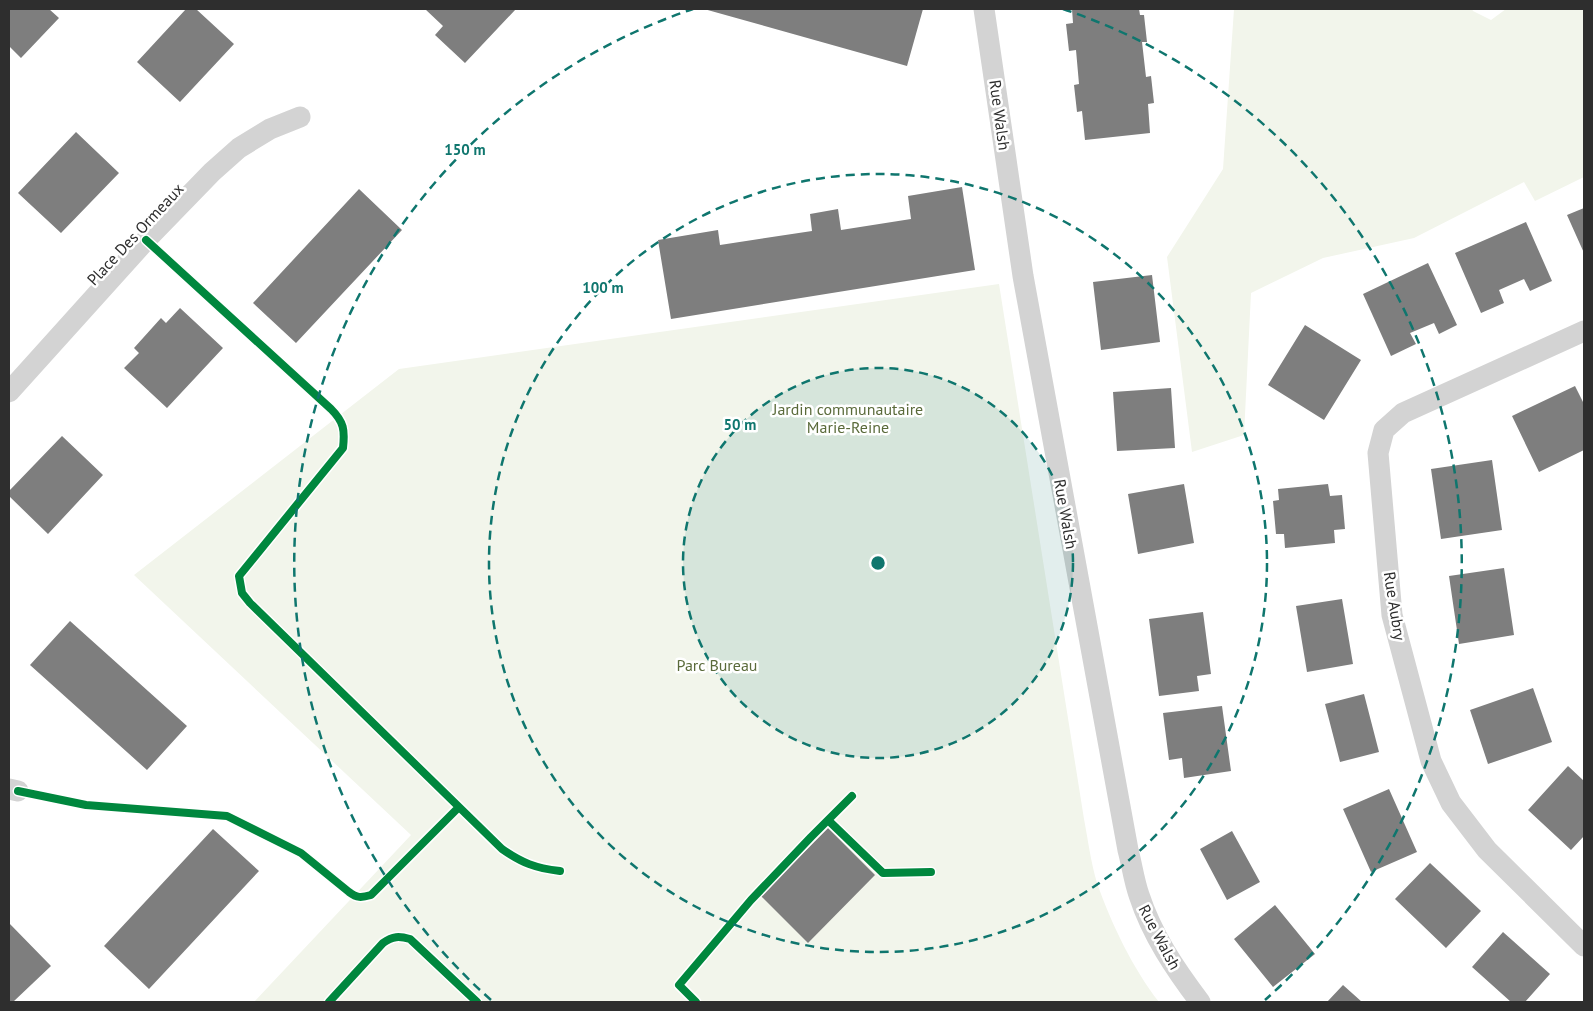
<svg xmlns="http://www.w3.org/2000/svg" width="1593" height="1011" font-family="'PT Sans',sans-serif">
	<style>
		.green { fill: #f2f5eb }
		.building { fill: #7e7e7e }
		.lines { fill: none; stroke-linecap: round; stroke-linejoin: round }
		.minor { stroke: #d3d3d3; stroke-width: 21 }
		.cycleway-casing { stroke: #fff; stroke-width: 11 }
		.cycleway { stroke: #00873e; stroke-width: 8 }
		.ring { fill: none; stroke: #0f766e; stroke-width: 2.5; stroke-dasharray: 9 6 }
		.labels { text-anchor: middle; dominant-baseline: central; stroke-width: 5; stroke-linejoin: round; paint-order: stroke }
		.street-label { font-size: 16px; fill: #2e2e2e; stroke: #fff }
		.park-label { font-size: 16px; fill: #5a6a3a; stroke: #fff }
		.centre { fill: #0f766e; stroke: #fff; stroke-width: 2.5 }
		.ring-label { font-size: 15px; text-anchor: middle; font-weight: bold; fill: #0f766e; stroke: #fff; stroke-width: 5; stroke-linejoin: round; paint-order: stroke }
	</style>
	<rect width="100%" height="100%" fill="#fff"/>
	<path class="green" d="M1234,9h238l1,2 18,9 15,-11h78v168l-49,24 -11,-19 -110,56 -91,20 -72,35 -7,142 -52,17 -25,-195 56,-88z
		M999,284l85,535c4,21 7,44 13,64 14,40 36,86 62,119h-905l157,-167 -277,-260 265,-206z"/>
	<path class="building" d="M9,9h40l10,9 -38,40 -12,-12z
		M186,9h10l38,35 -54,58 -43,-40z
		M425,9h91l-51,54 -30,-28 8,-9z
		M704,9h219l-16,57z
		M1072,9h67l1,6h4l3,27h-5l4,35 5,-1 3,27 -6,1 2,29 -65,7 -3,-29 -5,1 -3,-27 5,-1 -3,-34 -7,1 -3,-27 7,-1z
		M76,132l43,41 -58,60 -43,-40z
		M962,187l13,83 -304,49 -13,-79 60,-10 2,15 92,-14 -2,-17 28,-5 3,21 70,-11 -3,-23z
		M359,189l43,41 -106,113 -43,-40z
		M1584,208v45l-17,-38z
		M1526,222l26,59 -22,10 -6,-12 -25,11 5,13 -23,10 -26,-60z
		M1428,263l29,62 -18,9 -5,-11 -24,10 6,11 -25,12 -28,-62z
		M1152,275l8,67 -59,8 -8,-68z
		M180,308l43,40 -56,60 -43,-40 15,-15 -5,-5 27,-30 5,5z
		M1305,325l56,35 -37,60 -56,-35z
		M1575,386l9,18v46l-45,22 -27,-56z
		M1171,388l4,60 -58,3 -4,-59z
		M62,436l41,39 -55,59 -39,-38v-5z
		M1492,460l10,70 -61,9 -10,-70z
		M1184,484l10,59 -56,11 -10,-60z
		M1328,484l2,12 12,-1 3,34 -11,1 1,13 -50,5 -1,-14h-8l-3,-33 6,-1 -1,-11z
		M1504,568l10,67 -55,9 -10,-68z
		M1342,599l11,65 -46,8 -11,-66z
		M1203,612l8,62 -14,2 2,15 -40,5 -10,-77z
		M70,621l117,105 -40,44 -117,-105z
		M1533,688l19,54 -64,22 -18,-54z
		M1364,694l15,58 -39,10 -15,-58z
		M1222,706l9,65 -47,7 -2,-20 -13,2 -6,-47z
		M1568,766l16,15v55l-13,14 -43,-40z
		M1389,789l28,63 -46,20 -28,-63z
		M828,828l47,47 -67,68 -47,-47z
		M213,829l46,42 -110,118 -45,-43z
		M1232,831l28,51 -33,18 -27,-51z
		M1430,863l51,48 -35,37 -51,-49z
		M1275,905l40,49 -42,33 -39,-48z
		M9,923l42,43 -38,36h-4z
		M1503,932l47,42 -25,28h-14l-39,-35z
		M1343,985l19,17h-35z"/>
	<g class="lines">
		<path class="minor" d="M984,9l39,267 105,574c4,15 6,31 11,45 13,40 36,74 61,107
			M1584,331l-181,82 -19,17 -6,23 14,162 39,146 20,42 36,47 97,96
			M9,392l137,-152 66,-68 27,-24 31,-19 30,-12
			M9,789l9,2"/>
		<defs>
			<path id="cycleway" d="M146,240l185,169c13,13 14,21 12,39l-104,128 3,17 8,10 252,246c20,14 33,19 58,22
				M18,791l68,14 141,11 74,37 48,39c8,6 12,6 22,3l88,-88
				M829,821l54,52 48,-1
				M329,1002l54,-59c10,-7 16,-7 27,-4l67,63
				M696,1002l-17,-17 72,-85 60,-63 41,-41"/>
		</defs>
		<use href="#cycleway" class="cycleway-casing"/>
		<use href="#cycleway" class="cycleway"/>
	</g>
	<circle cx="878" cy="563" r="195" fill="#0f766e" fill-opacity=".12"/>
	<g class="ring">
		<circle cx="878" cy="563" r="195"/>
		<circle cx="878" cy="563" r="389"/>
		<path d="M491 1000A584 584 0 0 1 693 9M1063 9A584 584 0 0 1 1265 1000"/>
	</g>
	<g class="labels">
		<g class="street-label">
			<text transform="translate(1000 115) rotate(82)">Rue Walsh</text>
			<text transform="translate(135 234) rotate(-47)">Place Des Ormeaux</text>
			<text transform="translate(1066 514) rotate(80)">Rue Walsh</text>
			<text transform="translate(1395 606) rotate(81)">Rue Aubry</text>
			<text transform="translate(1160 937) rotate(62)">Rue Walsh</text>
		</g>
		<g class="park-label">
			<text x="848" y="409">Jardin communautaire<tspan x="848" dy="18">Marie-Reine</tspan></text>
			<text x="717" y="665">Parc Bureau</text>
		</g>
	</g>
	<circle cx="878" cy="563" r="8" class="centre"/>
	<g class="ring-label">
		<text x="465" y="155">150 m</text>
		<text x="603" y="293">100 m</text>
		<text x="740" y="430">50 m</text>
	</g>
	<rect width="1593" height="1011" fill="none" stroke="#2e2e2e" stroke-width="20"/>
</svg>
